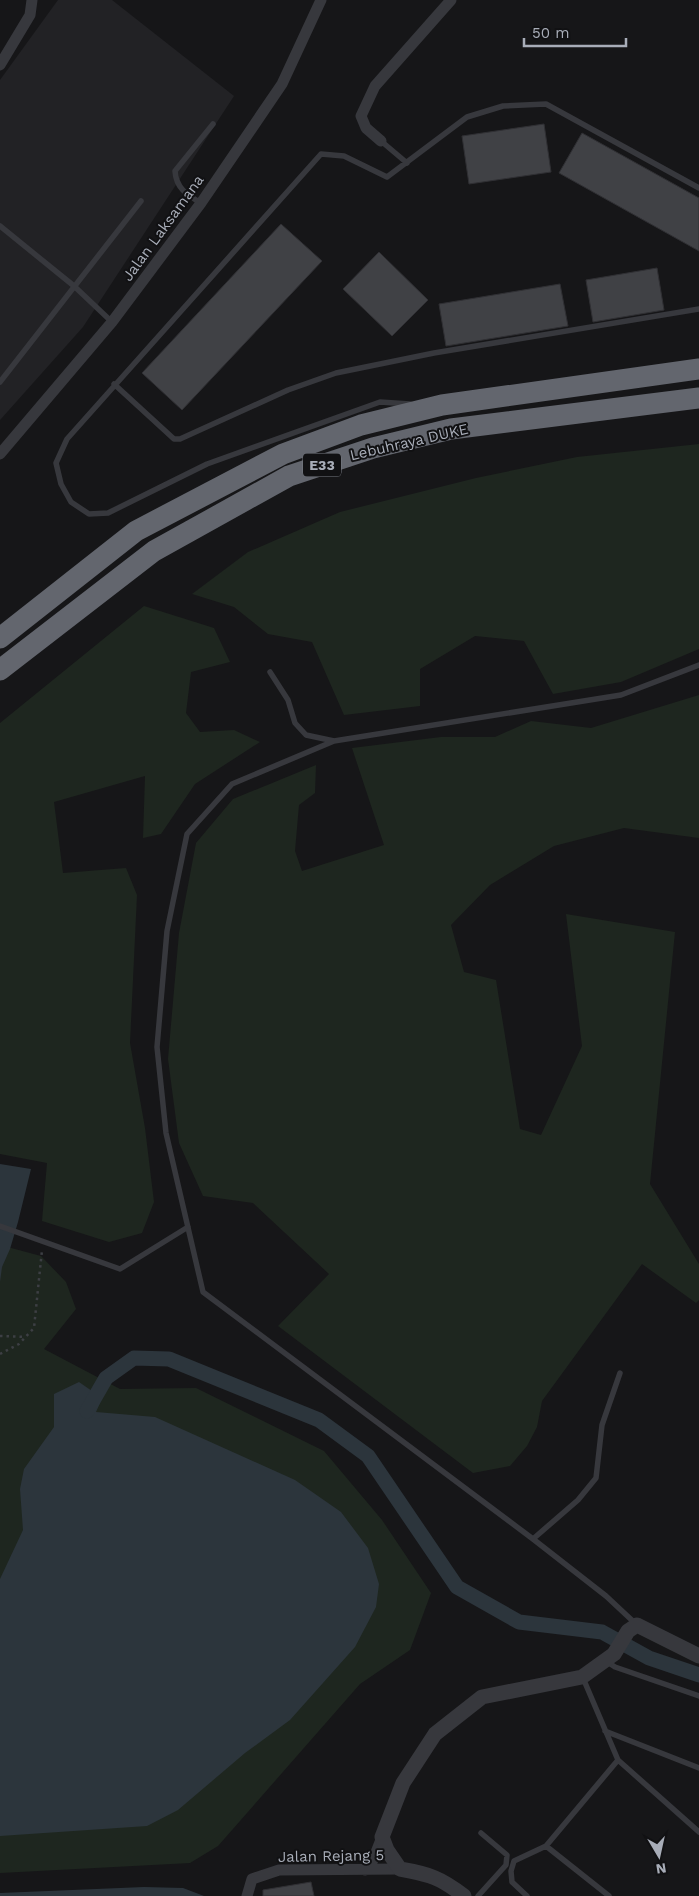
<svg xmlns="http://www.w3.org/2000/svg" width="699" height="1896" font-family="'Work Sans',sans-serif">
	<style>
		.built { fill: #222225 }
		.green { fill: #1e261f }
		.water { fill: #2c353c }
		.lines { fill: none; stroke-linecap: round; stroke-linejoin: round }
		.canal { stroke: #2c353c; stroke-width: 15 }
		.building { fill: #404145; stroke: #303034 }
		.path { stroke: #3d3f44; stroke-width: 2.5; stroke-dasharray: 2.5 4; stroke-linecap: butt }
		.service { stroke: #37383d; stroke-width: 5.5 }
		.minor { stroke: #37383d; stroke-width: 11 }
		.tertiary { stroke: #37383d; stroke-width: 15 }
		.motorway { stroke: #63666e; stroke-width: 21 }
		.labels { text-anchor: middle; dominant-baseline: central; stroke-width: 4; stroke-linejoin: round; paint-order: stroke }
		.shield { fill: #111113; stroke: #7b7e86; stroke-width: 1 }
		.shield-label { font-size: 14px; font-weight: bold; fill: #a8adb8 }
		.street-label { font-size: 15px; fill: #a8adb8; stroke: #111113 }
	</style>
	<rect width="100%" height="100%" fill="#161618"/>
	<path class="built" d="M58,0h54l122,96 -151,231 -83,93v-340z"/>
	<path class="green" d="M699,444v205l-78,33 -68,12 -29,-53 -49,-5 -55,33v37l-76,9 -32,-73 -44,-8 -34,-27 -42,-13 56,-42 92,-40 136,-34 101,-21z
		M144,606l70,22 16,34 -39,10 -5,41 14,19 34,-2 26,12 -65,42 -34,50 -18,4 2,-62 -91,26 9,71 63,-5 11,27 -7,148 15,85 9,74 -12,31 -33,9 -67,-21 5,-58 -47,-9v-431z
		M699,695v143l-75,-10 -70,18 -64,39 -39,40 13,47 32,8 24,149 21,6 41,-89 -16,-132 109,18 -25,252 49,80v36l-3,3 -54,-39 -100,137 -5,26 -10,19 -17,20 -37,7 -195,-147 51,-52 -76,-71 -50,-7 -24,-53 -11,-84 11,-126 17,-90 37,-44 83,-34 -1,28 -16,12 -4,46 7,20 82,-26 -32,-97 89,-11h54l36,-16 60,7z
		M0,1245l41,11 25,26 10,27 -32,40 76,40 76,-1 128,63 58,69 49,73 -21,57 -50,34 -142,162 -28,17 -190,10z"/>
	<path class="water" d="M0,1164l31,5 -13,53 -8,27 -8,18 -2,15z
		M79,1382l23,16 -6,14 59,5 140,63 46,32 27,36 11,36 -3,23 -21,40 -65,73 -45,33 -67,57 -31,16 -147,10v-257l23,-49 -3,-41 4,-20 30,-42v-33z
		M144,1887l39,1 21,8h-204v-3z"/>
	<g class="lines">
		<path class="canal" d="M87,1411l19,-33 28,-20 35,1 150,61 49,36 89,131 62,35 83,10 47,26 50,17"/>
	</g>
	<path class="building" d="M544,124l7,48 -82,12 -7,-48z
		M582,133l117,65v53l-140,-78z
		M281,224l41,37 -140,149 -40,-37z
		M379,252l49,48 -36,36 -49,-47z
		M657,268l7,42 -71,12 -7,-42z
		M560,284l8,42 -122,20 -7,-42z
		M311,1882l3,14h-51v-6z"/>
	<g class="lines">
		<path class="path" d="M0,1336l26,1
			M0,1354l19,-10 15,-16 8,-78"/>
		<path class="service" d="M381,141l26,22
			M201,203c-14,-8 -25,-15 -26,-32l38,-47
			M0,226l74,60 38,36
			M0,382l141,-181
			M114,384l60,55h6l108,-49 48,-17 98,-20 265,-44
			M410,404l-30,-2 -173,62 -99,49 -19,1 -18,-12 -10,-18 -5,-21 11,-24 254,-285 23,2 43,21 80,-60 36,-11 43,-2 153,84
			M270,672l18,28 7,23 11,12 28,6
			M0,1226l120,43 68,-42
			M533,1539l45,-39 18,-22 6,-53 18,-52
			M637,1625l-31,-29 -73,-57 -330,-247 -37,-159 -9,-86 10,-116 20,-97 45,-50 102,-43 287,-46 78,-30
			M606,1661l9,6 84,29
			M605,1731l94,37
			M618,1760l81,72
			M546,1846l63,50
			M478,1896l28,-31 1,-10 -26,-22
			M527,1896l-15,-14 -1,-11 3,-10 32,-15 72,-86 -35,-82"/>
		<path class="minor" d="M0,65l30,-50 2,-15
			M381,141l-15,-13 -5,-12 14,-30 76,-86
			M0,454l112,-132 89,-119 81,-119 39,-84
			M365,1870l8,-10 9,-23
			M247,1896l5,-17 27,-9 121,-1"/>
		<path class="tertiary" d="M464,1896c-23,-18 -35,-22 -64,-27l-13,-19 -5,-13 21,-54 32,-49 47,-37 100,-20 32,-23 14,-23 9,-6 62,31"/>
		<path class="motorway" d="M0,638l136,-107 147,-77 78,-29 81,-20 257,-36
			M0,670l154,-119 135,-75 84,-28 78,-19 248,-31"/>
	</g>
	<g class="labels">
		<rect class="shield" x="303" y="453.5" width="38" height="23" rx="4"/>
		<g class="shield-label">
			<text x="322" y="465">E33</text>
		</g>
		<g class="street-label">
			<text transform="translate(163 228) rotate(-54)">Jalan Laksamana</text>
			<text transform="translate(409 442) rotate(-13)">Lebuhraya DUKE</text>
			<text transform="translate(331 1856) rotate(-1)">Jalan Rejang 5</text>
		</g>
	</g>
	<g transform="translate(659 1856) rotate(171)" stroke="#111113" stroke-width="4" paint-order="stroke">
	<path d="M0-4L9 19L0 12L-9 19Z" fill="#a8adb8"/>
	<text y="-8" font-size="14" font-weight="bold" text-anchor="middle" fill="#a8adb8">N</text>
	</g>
	<path d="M524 38v8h102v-8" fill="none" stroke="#a8adb8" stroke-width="2.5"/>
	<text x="532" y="38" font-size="15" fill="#a8adb8" stroke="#111113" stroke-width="4" paint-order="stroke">50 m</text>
</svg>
